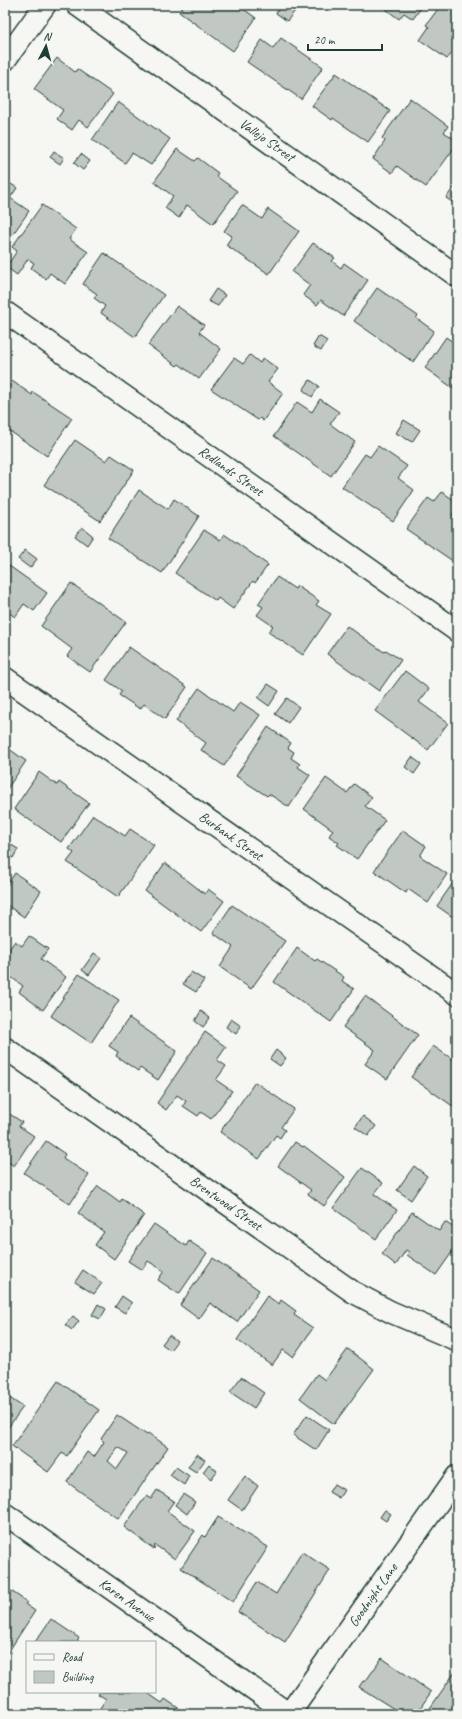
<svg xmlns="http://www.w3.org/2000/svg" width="462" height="1719" font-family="Caveat,sans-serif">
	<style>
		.building { fill: #c1c8c3; stroke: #1f3d34; fill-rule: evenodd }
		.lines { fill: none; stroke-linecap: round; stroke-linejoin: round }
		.minor-casing { stroke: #1f3d34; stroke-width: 24 }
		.minor { stroke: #f6f6f2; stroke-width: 21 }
		.labels { text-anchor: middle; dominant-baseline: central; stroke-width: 3; stroke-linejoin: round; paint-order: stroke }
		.street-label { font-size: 14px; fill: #1f3d34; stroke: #f6f6f2 }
	</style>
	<rect width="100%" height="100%" fill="#f6f6f2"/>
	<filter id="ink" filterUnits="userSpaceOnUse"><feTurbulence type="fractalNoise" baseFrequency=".025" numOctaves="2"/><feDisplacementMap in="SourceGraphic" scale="8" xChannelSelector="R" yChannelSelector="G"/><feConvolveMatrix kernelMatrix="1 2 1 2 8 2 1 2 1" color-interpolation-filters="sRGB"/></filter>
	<g filter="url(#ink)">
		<path class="building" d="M184,5h54l18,13 -23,33 -54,-39z
			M282,5h14l2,2 -11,14 -11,-8z
			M380,5h43l-10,14 -9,-6 -5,6z
			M441,5h16v42l-10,12 -27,-19 9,-13 -3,-2z
			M281,38l42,29 -22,32 -54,-37 15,-22 11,8z
			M57,58l18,14 2,-3 36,25 -25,33 -9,-7 -7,10 -15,-11 6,-9 -29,-21z
			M336,73l54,38 -22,31 -35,-24 -1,2 -20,-14z
			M410,98l38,28 -4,6 13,9v3l-31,43 -29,-21 -5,7 -19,-14 12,-18 -3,-3z
			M118,102l52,37 -19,26 -19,-12 -7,10 -33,-23z
			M177,149l18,12 3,-3 20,15 -2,3 21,15 -24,33 -26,-19 -8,13 -14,-10 8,-12 -19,-14z
			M54,151l10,7 -4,6 -10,-7z
			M81,154l9,7 -7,9 -9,-7z
			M5,180l12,8 -7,10 19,13 -23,33z
			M457,183v22l-11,-7z
			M42,205l34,24 -7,10 19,13 -23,32 -15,-11 -4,6 -15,-11 3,-5 -6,-4 -11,16 -11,-8 11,-16 -5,-4z
			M242,205l20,14 6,-10 31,22 -30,43 -43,-29 6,-9 -8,-5z
			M313,243l22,15 -3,3 9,7 3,-5 24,17 -25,36 -22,-16 -4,5 -14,-10 7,-10 -18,-13z
			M104,253l60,42 -29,42 -34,-24 4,-7 -11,-8 3,-4 -14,-10z
			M377,288l41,28 -2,2 18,13 -21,31 -59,-41z
			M216,289l9,6 -7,11 -10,-5z
			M177,306l27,19 -5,7 22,17 -22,30 -20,-15 -2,2 -29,-21z
			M319,336l8,5 -6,10 -8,-5z
			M446,337l11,8v46l-32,-23z
			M250,355l10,8 3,-5 15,11 -10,13 15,11 -20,28 -3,-3 -2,2 -47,-31 23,-31 9,6z
			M310,380l9,6 -7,11 -9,-7z
			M12,381l20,14 1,-3 39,26 -25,38 -42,-28v-36z
			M320,399l19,13 -9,12 25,18 -24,34 -57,-40 23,-34 15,10z
			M404,420l16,10 -8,12 -16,-9z
			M75,440l31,21 5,-6 23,15 -34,51 -56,-36z
			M378,446l29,20 -9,12 16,12 -21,31 -51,-34 23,-33 5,3z
			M139,490l29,19 6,-10 25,17 -37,57 -54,-35z
			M442,492l15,10v6l-5,7 5,3v46l-51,-35 22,-31 6,4z
			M82,527l11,9 -6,9 -12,-9z
			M204,530l16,10 4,-6 44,31 -13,18 -2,-2 -20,28 -15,-11 -2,3 -41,-28z
			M25,550l12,9 -7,9 -12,-9z
			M5,563l42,30 -13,18 -10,-7 -9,13 -10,-7z
			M277,577l18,12 2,-3 22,15 -3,4 15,9 -28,41 -35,-23 5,-6 -16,-11 6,-8 -5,-3z
			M71,583l55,39 -36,50 -23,-16 5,-7 -31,-23z
			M347,626l37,26 2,-2 15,10 -22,31 -52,-37z
			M129,647l58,40 -22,32 -21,-15 -4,5 -21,-14 3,-4 -16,-11z
			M405,671l24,18 -10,13 29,21 -20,27 -53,-39z
			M268,684l11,7 -10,15 -11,-8z
			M199,688l34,24 7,-10 20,13 -36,51 -23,-16 5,-7 -30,-22z
			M287,698l12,9 -11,16 -13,-9z
			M268,727l23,16 -3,5 6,4 -3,6 9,6 -2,3 12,8 -21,32 -20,-13 -2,2 -31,-20z
			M5,746l21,15 -21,31z
			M412,757l9,7 -7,10 -9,-7z
			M39,772l18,13 2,-3 30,21 -28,39 -47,-33z
			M326,778l21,15 7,-9 18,13 -7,9 20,14 -28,39 -20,-14 2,-2 -10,-7 4,-6 -29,-21z
			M93,815l32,21 5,-7 24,16 -36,52 -51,-35 7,-9 -5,-4z
			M403,830l23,16 -6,10 27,18 -19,29 -20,-14 -2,4 -32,-22z
			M8,843l10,6 -5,9 -8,-5v-6z
			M165,863l40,31 3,-5 16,12 -23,31 -56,-41z
			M15,873l26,18 -17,26 -19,-13v-16z
			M457,877v43l-20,-14z
			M232,905l53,36 -34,48 -31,-22 13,-20 -20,-14z
			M29,936l19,13 -7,10 25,18 -23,33 -24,-18 4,-6 -16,-12 1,-1 -3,-2v-16l10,-14 7,5z
			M297,948l18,13 2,-2 27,18 -2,4 12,8 -23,33 -57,-40z
			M94,953l7,5 -12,17 -7,-5z
			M191,972l13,8 -8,12 -13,-8z
			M79,974l40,26 -28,43 -40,-27z
			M365,996l53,39 -31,44 -22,-15 10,-14 -32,-23z
			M201,1011l9,7 -7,9 -8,-6z
			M129,1018l48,33 -19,29 -18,-12 -2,3 -22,-15 2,-4 -9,-6z
			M231,1019l10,7 -5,8 -10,-7z
			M205,1032l21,15 -9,13 9,6 -10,14 16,11 -21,28 -10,-7 -3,4 -15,-10 3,-5 -9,-6 -11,15 -9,-7z
			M433,1046l24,16v47l-46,-32z
			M276,1050l10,8 -6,8 -10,-7z
			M255,1082l39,27 -13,18 4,3 -5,8 -4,-3 -17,24 -39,-27z
			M5,1111l17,11 -3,4 15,10 -20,30 -9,-6z
			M363,1116l13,10 -8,10 -13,-9z
			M46,1141l19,13 -2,4 26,17 -19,29 -46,-31z
			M295,1142l8,5 1,-1 41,31 -21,29 -16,-12 3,-4 -33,-24z
			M414,1166l13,10 -16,24 -14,-10z
			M362,1168l21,15 -9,11 23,16 -21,29 -43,-31z
			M98,1186l22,16 2,-3 22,16 -30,44 -19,-14 9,-13 -26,-19z
			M412,1212l27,19 6,-9 12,8v15l-21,30 -29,-20 2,-3 -3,-2 -10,15 -14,-11z
			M154,1224l32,22 3,-5 18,12 -28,41 -21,-14 6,-9 -16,-10 -6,9 -14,-9z
			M213,1258l46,32 -22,32 -27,-19 -11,16 -19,-14z
			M83,1270l19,13 -8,11 -19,-12z
			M122,1296l10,7 -7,10 -10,-6z
			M267,1296l12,8 2,-4 15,11 -2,4 19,13 -20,29 -10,-7 -11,15 -35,-25z
			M98,1304l8,5 -6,10 -8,-4z
			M73,1316l6,5 -7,9 -7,-5z
			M169,1335l8,6 -7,9 -8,-6z
			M348,1349l26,20 -40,55 -34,-26 17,-24 8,6z
			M241,1377l23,16 -10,15 -24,-16z
			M58,1381l41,29 -32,46 -5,-3 -14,19 -36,-26z
			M5,1395l18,12 -18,25z
			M117,1415l30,20 1,-2 20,14 -50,72 -51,-37 20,-30 7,5 10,-15 -3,-3zM118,1447l10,6 -11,16 -9,-8z
			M307,1415l22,15 -13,20 -23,-15z
			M197,1454l8,6 -9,12 -8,-5z
			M209,1464l8,7 -6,8 -8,-7z
			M176,1467l13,9 -5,9 -14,-10z
			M245,1476l13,10 -16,24 -14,-10z
			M334,1484l10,6 -5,8 -10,-6z
			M157,1490l17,11 -7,10 28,20 -20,28 -20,-14 -1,4 -30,-22 22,-31 5,3z
			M183,1494l12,8 -8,12 -12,-9z
			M385,1510l6,4 -5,7 -6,-4z
			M218,1517l50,30 -35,55 -52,-34 22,-33 2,2z
			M302,1552l28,18 -45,72 -47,-30 19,-30 19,12z
			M5,1587l22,15 -2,2 10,7 -30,46z
			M51,1619l28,19 -2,2 3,2h-45z
			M382,1658l49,34 -15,22h-14l-43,-27 4,-6 2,1z
			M457,1669v45h-31z
			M100,1692h46l16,11 3,-4 22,15h-84l1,-2 -4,-4 6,-9 -8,-5z"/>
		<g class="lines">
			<defs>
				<path id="minor" d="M77,5l380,271
					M5,60l40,-55
					M5,312l452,319
					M5,678l452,316
					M5,1048l348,244 38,20 66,28
					M5,1514l284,200
					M289,1714l168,-238"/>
			</defs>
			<use href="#minor" class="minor-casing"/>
			<use href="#minor" class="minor"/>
		</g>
	</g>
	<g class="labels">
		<g class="street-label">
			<text transform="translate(267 140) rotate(35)">Vallejo Street</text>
			<text transform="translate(231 471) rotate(35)">Redlands Street</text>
			<text transform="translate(231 836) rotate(35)">Burbank Street</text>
			<text transform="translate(226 1203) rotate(35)">Brentwood Street</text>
			<text transform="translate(373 1595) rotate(-55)">Goodnight Lane</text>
			<text transform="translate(127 1600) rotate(35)">Karen Avenue</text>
		</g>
	</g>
	<rect width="462" height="1719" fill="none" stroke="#f6f6f2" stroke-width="20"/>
	<rect x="10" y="10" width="442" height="1699" fill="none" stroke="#1f3d34" stroke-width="1.5" filter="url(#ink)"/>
	<rect x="26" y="1641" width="130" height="52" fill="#f6f6f2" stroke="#a0aca6"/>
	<rect x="34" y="1654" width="20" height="6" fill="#f6f6f2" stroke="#a0aca6"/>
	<text x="62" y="1661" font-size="12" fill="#1f3d34">Road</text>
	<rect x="34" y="1671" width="20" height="12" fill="#c1c8c3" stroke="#a0aca6"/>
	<text x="62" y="1681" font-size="12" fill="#1f3d34">Building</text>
	<g transform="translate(46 46) rotate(6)" stroke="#f6f6f2" stroke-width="3" paint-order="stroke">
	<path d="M0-3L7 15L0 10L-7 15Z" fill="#1f3d34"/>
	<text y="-6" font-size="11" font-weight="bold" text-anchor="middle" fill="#1f3d34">N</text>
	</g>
	<path d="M308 44v6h74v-6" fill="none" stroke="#1f3d34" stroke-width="2"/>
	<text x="314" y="44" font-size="12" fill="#1f3d34" stroke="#f6f6f2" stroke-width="3" paint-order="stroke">20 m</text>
</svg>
